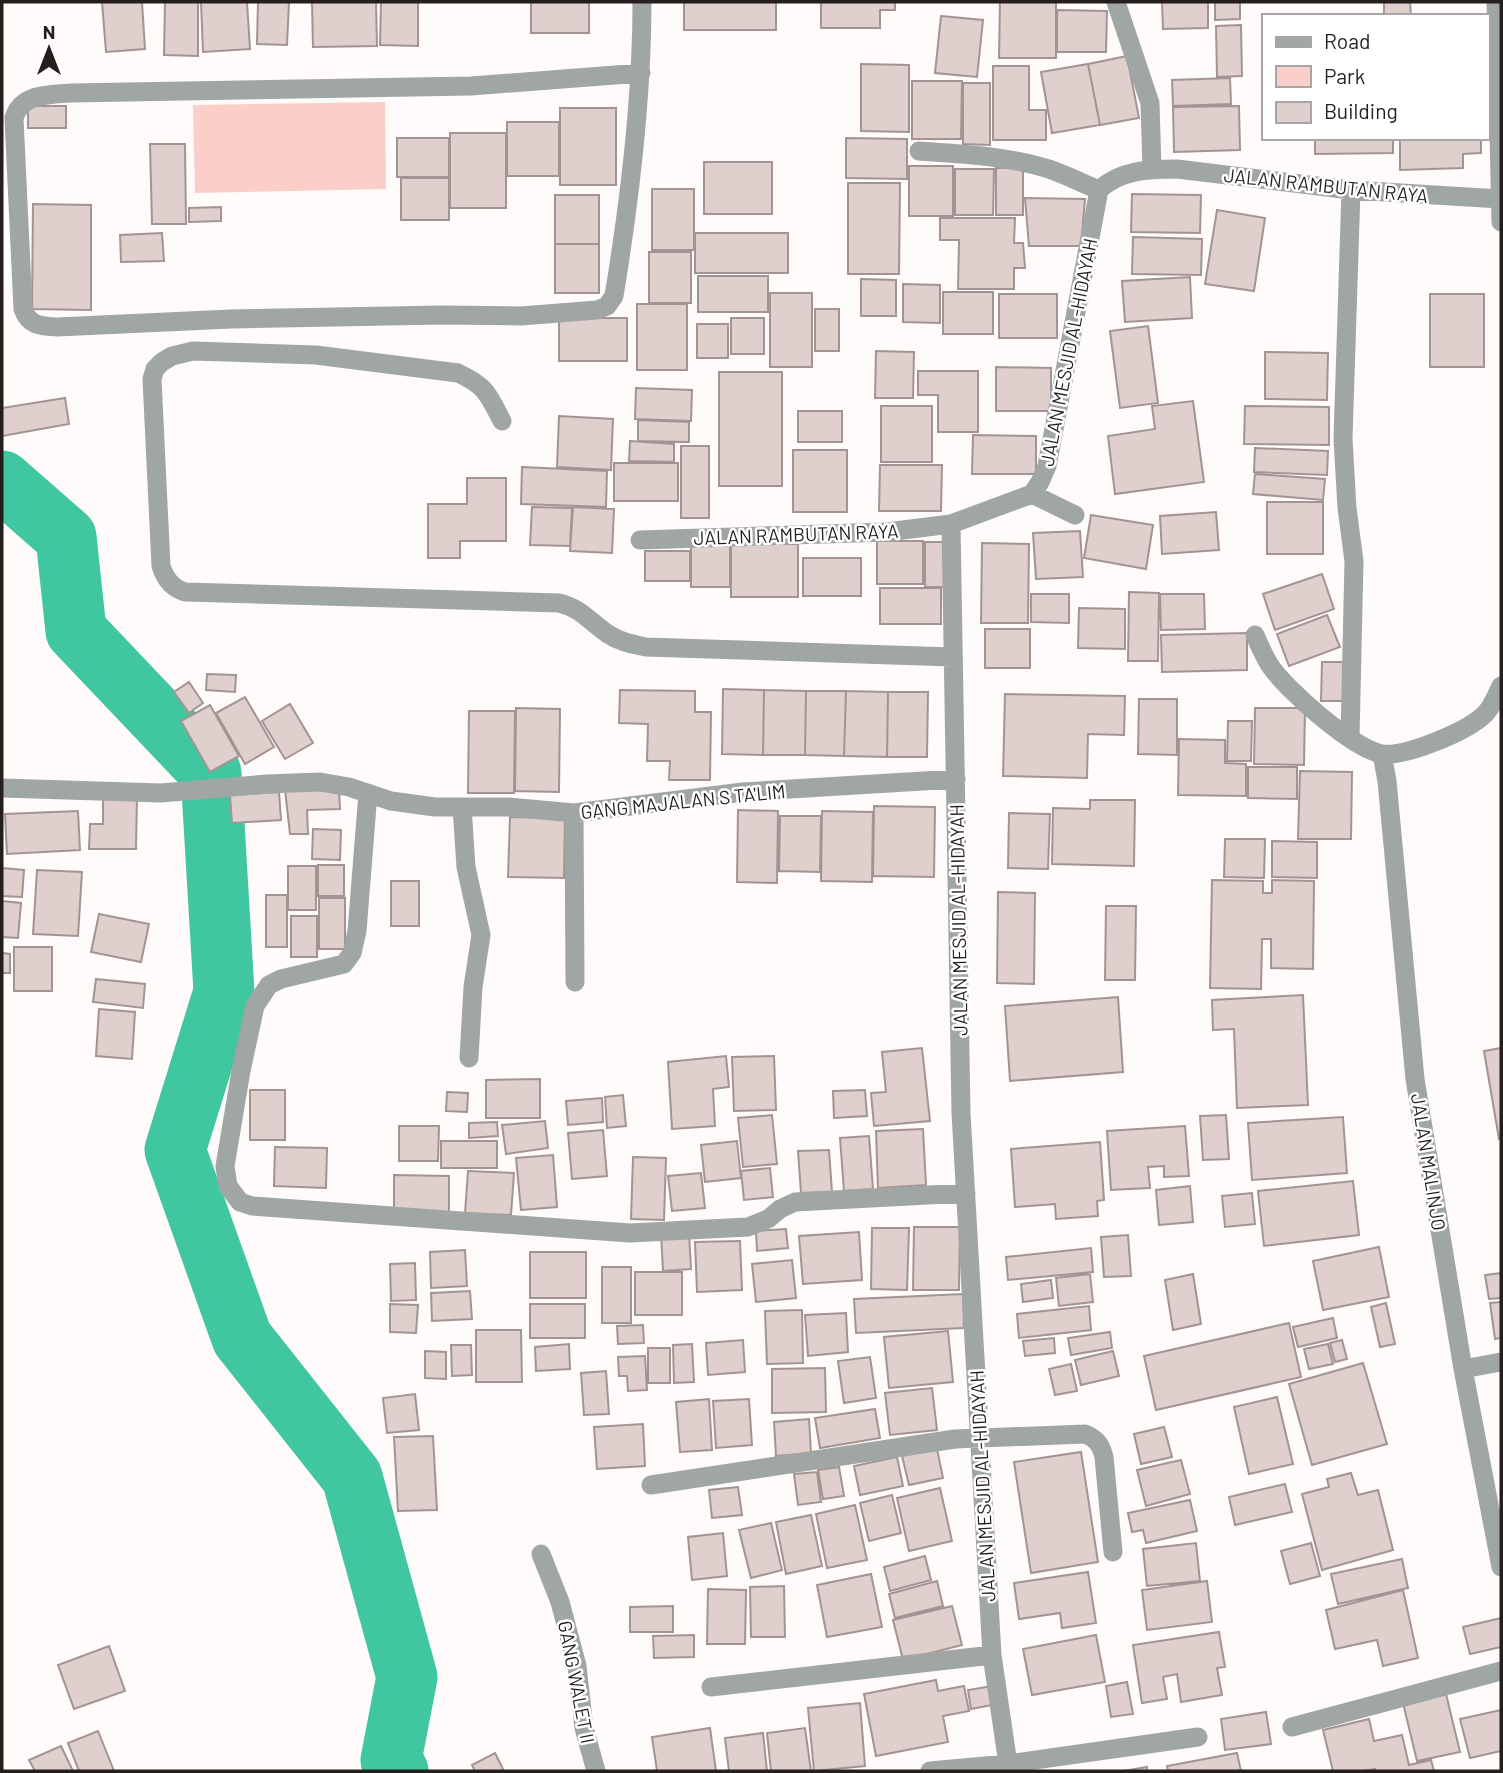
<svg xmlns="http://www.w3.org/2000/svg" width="1503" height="1773" font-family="Barlow,sans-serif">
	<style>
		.green { fill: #fbcec9 }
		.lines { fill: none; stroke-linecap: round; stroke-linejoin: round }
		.river { stroke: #40c7a0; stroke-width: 61 }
		.building { fill: #dfcfcd; stroke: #a39493; stroke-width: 2 }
		.minor { stroke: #a0a6a4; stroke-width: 19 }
		.labels { text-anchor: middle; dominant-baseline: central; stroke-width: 5; stroke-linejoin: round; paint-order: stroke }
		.street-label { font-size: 19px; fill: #241e1d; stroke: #fff }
	</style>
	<rect width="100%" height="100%" fill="#fefbfa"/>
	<path class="green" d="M385,102l1,87 -191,4 -2,-88z"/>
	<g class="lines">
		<path class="river" d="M2,481l64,56 10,94 135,142 13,219 -49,158 67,188 110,139 55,200 -16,83 7,11"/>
	</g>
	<path class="building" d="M102,2h40l3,47 -39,3z
		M165,2h33v54l-34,-1z
		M201,2h46l3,47 -47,3z
		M258,2h31l-2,43 -30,-1z
		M312,2h64l1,44 -64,1z
		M381,2h37v44l-38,-1z
		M531,2h58v31h-58z
		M684,2h92v28h-92z
		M821,2h74v8h-15v18h-59z
		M1000,2h56v56h-57z
		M1162,2h46v26l-45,1z
		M1215,2h25v17l-25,1z
		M1384,2h26l1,14h-27z
		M1057,10l50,1 -1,41h-49z
		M941,16l42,4 -6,57 -42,-4z
		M1241,25l1,51 -25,1 -1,-51z
		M1127,56l12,62 -39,7 -12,-61z
		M861,64l48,1v67l-48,-1z
		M1088,64l12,61 -48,8 -11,-61z
		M993,66h36v44h17v30h-53z
		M1230,78l1,26 -58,2 -1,-26z
		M912,81h50l-1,58h-49z
		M963,83h27v62l-27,-1z
		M28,106h38v22h-38z
		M1239,106l1,44 -66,2 -1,-45z
		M560,108h56v77h-56z
		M507,122h52v54h-52z
		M450,133h56v75h-56z
		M397,138h52v39h-52z
		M846,138l61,1v40l-61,-1z
		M1315,138h78v15l-78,1z
		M1400,138h81v15l-18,1v14l-63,2z
		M150,144h35l1,80h-34z
		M704,162h68v52h-68z
		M909,166h44v50h-44z
		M996,168h27v47h-27z
		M955,169h39l-1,46h-38z
		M401,178h48v42h-48z
		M848,183h52l-1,91h-51z
		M652,189h42v61h-42z
		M1132,194l69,1 -1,38 -69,-1z
		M555,195h44v49h-44z
		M1025,198l60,1 -4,47h-52z
		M33,204l58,1v105l-59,-1z
		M221,207v14l-32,1v-14z
		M1217,210l48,8 -11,73 -49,-7z
		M940,218h75l-1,25h9l2,25h-11v21h-56l1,-49h-19z
		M162,233l2,28 -43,1 -1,-27z
		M695,233h93v40h-93z
		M1133,237l69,2 -1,36 -69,-1z
		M555,244h44v49h-44z
		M649,252h42v51h-42z
		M698,276h70v36h-70z
		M1190,277l2,41 -67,4 -3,-41z
		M861,279l35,1v36h-35z
		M903,284l37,1v38l-37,-1z
		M943,292h50v42h-50z
		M770,293h42v74h-42z
		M999,294h58v44h-58z
		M1430,294h54v73h-54z
		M637,304h50v66h-50z
		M815,309h24v42h-24z
		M559,318h68v43h-68z
		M731,318h33v36h-33z
		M697,324h31v34h-31z
		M1148,326l10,77 -38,5 -10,-77z
		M876,351l38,1 -1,46h-38z
		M1265,352l63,1 -1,47 -62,-1z
		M996,367l55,1v43h-55z
		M918,371h60v61h-40v-37h-20z
		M719,372h63v114h-63z
		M636,388l56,2 -1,31 -56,-2z
		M65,398l4,26 -67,12v-28z
		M1193,401l11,81 -89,12 -7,-58 47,-7 -3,-23z
		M881,406h51v56h-51z
		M1245,406l84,1v38l-85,-1z
		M798,411h44v31h-44z
		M559,416l54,3 -2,51 -54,-3z
		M638,420l51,2v20l-51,-1z
		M973,435l63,1v38h-64z
		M630,441l44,3v18l-45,-1z
		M681,446h28v72h-28z
		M1255,448l73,3 -1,24 -73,-3z
		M793,450h54v62h-54z
		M614,463h64v38h-64z
		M880,465h62l-1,46h-62z
		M522,467l85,4 -1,36 -85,-3z
		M1255,474l70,5 -2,21 -70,-6z
		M467,478h39v63h-46v17h-32v-54h39z
		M1267,502h56v52h-56z
		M532,507l40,1 -2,38 -40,-1z
		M573,507l41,2 -2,44 -42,-2z
		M1216,512l3,38 -57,4 -2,-38z
		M1091,515l62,10 -7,44 -62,-11z
		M1080,531l3,46 -47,2 -3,-46z
		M877,541h46v43h-46z
		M925,542h23v45h-23z
		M982,543l47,1 -1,79h-47z
		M731,544h67v53h-67z
		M691,546h39v41h-39z
		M645,551h45v30h-45z
		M803,558h58v38h-58z
		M1322,574l12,35 -59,21 -12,-36z
		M880,588h61v36h-61z
		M1129,592l30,1 -1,68h-30z
		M1031,594h38v29l-38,-1z
		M1160,594h44l1,35 -44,1z
		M1079,608l46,1v40l-47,-1z
		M1327,615l13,32 -51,19 -12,-32z
		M985,629h45v39h-45z
		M1247,633v37l-85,2 -1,-37z
		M1322,662h21v39h-22z
		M207,674l29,1 -1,17 -29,-2z
		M189,682l14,21 -14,10 -15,-21z
		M723,689l41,1 -1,65 -41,-1z
		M620,690l75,1v21h16l-1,68h-41l1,-19h-23l1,-37 -29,-1z
		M764,690l42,1 -1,64h-42z
		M806,691h40l-2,65 -39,-1z
		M846,691l42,1 -1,65 -43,-1z
		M888,692h40l-1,65h-40z
		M1005,694l120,2 -1,39 -36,-1 -1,44 -84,-2z
		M245,697l29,50 -29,17 -29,-51z
		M1139,699h38v56l-39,-1z
		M290,704l23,39 -28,16 -23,-38z
		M210,705l29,51 -29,16 -29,-51z
		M516,708l44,1 -1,83 -44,-1z
		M1255,708h50l-1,57 -50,-1z
		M469,711h46l-1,82h-46z
		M1228,721h24l-1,40h-24z
		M1179,739l46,1v23l21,1v32l-68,-1z
		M1248,767h49v32l-49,-1z
		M1300,771l52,1 -1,67h-53z
		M339,789l1,20 -33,1 1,24h-18l-5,-44z
		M279,792l2,28 -49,3 -2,-28z
		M103,797h34l-1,52h-47l1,-25h13z
		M1090,800h45l-1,66 -82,-2 1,-56 37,1z
		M874,806l61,1 -1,70 -61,-1z
		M738,810l40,1 -1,72 -40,-1z
		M78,811l2,39 -73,4 -2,-40z
		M822,811l51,1 -1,70 -51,-1z
		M1009,813l41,1 -2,55 -40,-1z
		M780,816h41l-1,56 -41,-1z
		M510,817l55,1 -1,60 -56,-1z
		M313,829l28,1 -1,30 -28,-1z
		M1225,839h40l-1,39 -40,-1z
		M1272,841l45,1v36l-45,-1z
		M318,865h26v31h-26z
		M288,866h28v44h-28z
		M2,868l22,2 -2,27 -20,-1z
		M37,870l45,2 -4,64 -45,-2z
		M1212,880l51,1v12h9v-13l42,1 -1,88 -42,-1v-29h-9l-1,50 -51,-1z
		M391,881h28v45h-28z
		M998,892l37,1 -1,91 -37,-1z
		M266,895h21v52h-21z
		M319,898h26v51h-26z
		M2,901l19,2 -3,35 -16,-1z
		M1106,906h30l-1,74h-30z
		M99,914l50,10 -8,38 -50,-10z
		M291,916h26v41h-26z
		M14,947h38v44h-38z
		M2,953l8,1v19h-8z
		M96,979l49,5 -2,24 -50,-6z
		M1303,995l5,110 -71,3 -3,-79 -21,1 -1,-30z
		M1118,997l5,75 -113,9 -5,-75z
		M99,1009l36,3 -3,47 -36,-3z
		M922,1048l8,73 -56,5 -3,-33 15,-1 -4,-40z
		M1501,1048v90l-2,1 -15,-88z
		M726,1056l3,31 -16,2 2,37 -43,3 -4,-67z
		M774,1056l2,54 -42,1 -2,-54z
		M540,1079v39h-54v-38z
		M250,1090h35v50h-35z
		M865,1090l2,26 -33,2 -1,-27z
		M447,1092l21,1 -1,19 -21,-1z
		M623,1095l3,31 -19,2 -2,-31z
		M602,1098l1,24 -35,3 -2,-24z
		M772,1115l5,49 -34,3 -5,-49z
		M1226,1115l3,44 -26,1 -3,-44z
		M1343,1117l4,56 -95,7 -4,-57z
		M545,1121l3,27 -42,6 -4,-29z
		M497,1122l1,14 -29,2v-15z
		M399,1126h40l-1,35h-39z
		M1185,1126l4,50 -25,1v-11l-16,1 2,21 -39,2 -4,-59z
		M923,1129l3,56 -48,3 -2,-57z
		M603,1130l4,46 -35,3 -4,-46z
		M869,1136l4,53 -29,2 -4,-53z
		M441,1141h56v27h-56z
		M737,1141l4,37 -36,4 -4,-37z
		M1100,1142l4,58 -7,1 1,15 -42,3 -1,-15 -40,3 -4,-58z
		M275,1147l52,1 -1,40 -52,-2z
		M829,1150l3,42 -31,1 -3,-42z
		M553,1155l4,52 -36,3 -5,-52z
		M633,1157l33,1 -2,62 -33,-1z
		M770,1168l3,29 -29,3 -3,-29z
		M468,1171l46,2 -3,42 -46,-2z
		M701,1173l4,35 -33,3 -4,-35z
		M394,1175l55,1v37l-55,-2z
		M1353,1181l6,54 -95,11 -6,-55z
		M1190,1186l3,36 -34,3 -3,-35z
		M1252,1193l3,31 -30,3 -3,-31z
		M914,1227h46l-1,63h-46z
		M872,1228h37l-2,62 -36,-1z
		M786,1229l2,19 -31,3 -1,-20z
		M859,1232l3,48 -59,4 -4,-48z
		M689,1233l2,36 -28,2 -2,-37z
		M1128,1235l3,41 -27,1 -3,-40z
		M740,1241l2,49 -45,2 -2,-50z
		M1379,1247l10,50 -66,13 -10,-49z
		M1091,1248l2,24 -85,8 -2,-23z
		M465,1250l2,36 -36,2 -1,-36z
		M530,1252h56v46h-56z
		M792,1260l4,38 -40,4 -4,-38z
		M415,1263l1,37 -25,1 -1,-37z
		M602,1267h29v56h-29z
		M635,1272h47v43h-47z
		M1501,1273v25l-12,1 -4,-24z
		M1090,1274l3,28 -34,4 -3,-28z
		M1193,1274l8,50 -28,6 -8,-50z
		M1051,1280l2,18 -30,4 -2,-18z
		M470,1291l2,28 -40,2 -1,-28z
		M963,1294l1,34 -108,5 -2,-34z
		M1501,1302v36l-6,1 -5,-36z
		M1386,1303l9,41 -15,3 -9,-40z
		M390,1304l28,1 -2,28 -26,-1z
		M530,1304h55v34h-55z
		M1089,1306l2,24 -72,8 -2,-24z
		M802,1310l1,53 -36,1 -2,-53z
		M846,1313l2,39 -40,4 -3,-41z
		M1333,1318l4,20 -39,9 -5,-20z
		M1289,1323l12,54 -145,33 -12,-54z
		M643,1325l1,18 -26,1 -1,-18z
		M476,1330h45l1,52h-46z
		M948,1331l5,51 -64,6 -5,-51z
		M1110,1332l2,16 -41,7 -3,-17z
		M1054,1338l1,15 -30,3 -2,-15z
		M743,1340l2,32 -37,3 -2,-32z
		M1342,1340l5,19 -12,3 -5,-19z
		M569,1344l1,25 -34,2 -1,-24z
		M692,1344l2,38 -20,1 -1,-38z
		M1328,1344l5,20 -24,5 -5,-20z
		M451,1345h20l1,30 -20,1z
		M648,1348h22v35h-22z
		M425,1351l21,1v27l-21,-1z
		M1113,1351l6,25 -38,9 -6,-25z
		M645,1356l2,34 -19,1 -1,-15h-8l-1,-19z
		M870,1357l6,41 -32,5 -6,-42z
		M1363,1363l24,81 -75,21 -23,-81z
		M1071,1364l6,27 -22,4 -6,-26z
		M825,1368l1,44 -54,1v-44z
		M606,1371l3,43 -25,1 -3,-42z
		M932,1388l5,42 -47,5 -5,-42z
		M415,1394l4,36 -32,3 -4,-35z
		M1277,1397l16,67 -44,10 -15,-67z
		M709,1399l3,51 -32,2 -4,-50z
		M749,1399l3,46 -36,3 -3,-47z
		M875,1409l5,29 -60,10 -5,-30z
		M809,1419l2,34 -35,3 -2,-34z
		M643,1424l2,42 -48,3 -3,-42z
		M1164,1427l8,30 -31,7 -7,-30z
		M433,1436l4,74 -39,1 -4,-74z
		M937,1449l6,29 -34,7 -7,-29z
		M1081,1452l17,110 -67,11 -17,-111z
		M897,1457l6,29 -43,9 -6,-29z
		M1181,1460l9,34 -44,12 -9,-36z
		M839,1467l5,29 -21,3 -5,-29z
		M817,1472l4,30 -23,3 -4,-31z
		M1351,1473l7,22 20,-5 15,60 -71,20 -20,-76 27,-7 -2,-8z
		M1285,1484l7,28 -57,13 -6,-28z
		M738,1487l4,28 -30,3 -3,-28z
		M940,1488l12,53 -43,10 -12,-53z
		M892,1495l9,38 -32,8 -9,-38z
		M1190,1500l7,31 -51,12 -3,-13 -11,2 -4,-19z
		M855,1505l12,55 -40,8 -11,-54z
		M811,1515l11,51 -36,8 -10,-52z
		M771,1523l11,47 -31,8 -12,-48z
		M723,1533l4,43 -35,4 -4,-43z
		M1196,1543l4,38 -53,5 -4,-37z
		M1311,1543l9,33 -30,8 -9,-33z
		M925,1556l6,24 -41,11 -6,-24z
		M1402,1559l6,29 -70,16 -7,-30z
		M1088,1572l8,51 -34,5 -2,-15 -41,6 -5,-36z
		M871,1574l11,53 -55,10 -10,-52z
		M937,1581l6,25 -48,12 -6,-24z
		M1207,1581l5,41 -65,8 -5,-40z
		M784,1586l1,51h-34l-1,-50z
		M708,1589l38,1 -1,54h-38z
		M1403,1590l15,68 -35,8 -6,-26 -42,9 -9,-39z
		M673,1606v26h-43v-25z
		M952,1606l10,39 -59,15 -10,-40z
		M1501,1618v29l-31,7 -7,-27z
		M1219,1632l6,35 -8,1 5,27 -41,7 -4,-28 -14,3 4,22 -25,4 -9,-58z
		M694,1635v22l-40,1 -1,-22z
		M1096,1635l9,47 -73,13 -9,-46z
		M109,1646l16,45 -51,18 -16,-44z
		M936,1680l2,11 26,-5 5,25 -26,5 5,26 -72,14 -12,-62z
		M1127,1682l6,32 -22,3 -5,-31z
		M993,1686l4,18 -26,5 -3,-19z
		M1446,1694l14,58 -43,9 -14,-58z
		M860,1703l5,63 -51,5 -6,-63z
		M1501,1710v41l-31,7 -10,-39z
		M1266,1712l5,32 -46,6 -4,-31z
		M1369,1719l5,22 28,-6 7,30 22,-5 3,11h-59v-2l-12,2h-30l-10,-41z
		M710,1728l6,43h-59l-5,-34z
		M805,1728l6,43h-40l-4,-38z
		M98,1731l16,40h-35l-11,-28z
		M763,1733l4,38h-38l-4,-33z
		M61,1746l12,25h-38l-6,-11z
		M495,1753l9,18h-29l-3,-6z
		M1237,1753l4,18h-73l-1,-5z
		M1147,1767v4h-24z"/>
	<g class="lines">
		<path class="minor" d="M1116,2l34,101 2,66
			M1496,2l5,220
			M641,73l-170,13 -400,7c-22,1 -50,1 -57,25l9,191c6,17 18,17 34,18l174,-8 211,-4 79,1 76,-6 10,-4 7,-10c16,-97 28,-195 28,-294
			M919,151c44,3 88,5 130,18 17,6 33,14 50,21
			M502,421c-14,-27 -16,-35 -44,-48l-142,-18 -123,-4 -21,5 -10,6 -7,7 -3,10 9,187c4,13 11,22 24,26l374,11c22,5 31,19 49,31 12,8 24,10 38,13l306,10
			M1032,494l43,21
			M951,524l10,589 31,542 17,116
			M640,540l247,-8 64,-8 81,-30 8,-12 7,-16 52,-276c21,-20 50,-21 78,-21l174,21 150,9
			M1255,635c4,10 9,20 14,29 16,25 84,85 113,90 24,3 86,-23 103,-40 7,-7 12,-20 16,-28
			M1350,738l4,-177 -7,-53 -4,-69 8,-249
			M1382,754l5,27 28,298 48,290 38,198
			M2,788l159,5 106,-9 53,-2 29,5 42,14 44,6h73l66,6 169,-21 213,-13
			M368,793l-11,138 -5,22 -8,11 -63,15 -12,6 -14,21 -14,65 -16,95 3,20 12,16 12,4 378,27 118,-6 20,-8 12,-10 15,-7 171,-9
			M462,807l4,60 15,68 -8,52 -4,71
			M574,813l1,169
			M1463,1369l38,-7
			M651,1485l304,-46 130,-5c12,5 16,11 19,23l9,95
			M541,1554l19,48 17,64 7,62 12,43
			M711,1687l281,-32
			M1292,1727l209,-56
			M930,1771l77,-7 191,-27"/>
	</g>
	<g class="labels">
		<g class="street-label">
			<text transform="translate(1326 185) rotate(6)">JALAN RAMBUTAN RAYA</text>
			<text transform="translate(1068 352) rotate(-79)">JALAN MESJID AL-HIDAYAH</text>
			<text transform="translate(796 534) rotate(-2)">JALAN RAMBUTAN RAYA</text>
			<text transform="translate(683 801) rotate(-6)">GANG MAJALAN S TA'LIM</text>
			<text transform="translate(958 920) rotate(-91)">JALAN MESJID AL-HIDAYAH</text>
			<text transform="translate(1429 1162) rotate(81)">JALAN MALINJO</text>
			<text transform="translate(982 1486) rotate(-93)">JALAN MESJID AL-HIDAYAH</text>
			<text transform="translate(577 1682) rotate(79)">GANG WALET II</text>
		</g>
	</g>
	<rect width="1503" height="1773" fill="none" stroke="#241e1d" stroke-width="7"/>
	<rect x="1262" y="14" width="228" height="126" fill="#ffffff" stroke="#a7a5a5" stroke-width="2"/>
	<rect x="1276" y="37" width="35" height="10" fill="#a0a6a4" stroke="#a7a5a5" stroke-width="2"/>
	<text x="1324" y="49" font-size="21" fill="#241e1d">Road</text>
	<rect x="1276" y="66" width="35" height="21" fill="#fbcec9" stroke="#a7a5a5" stroke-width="2"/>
	<text x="1324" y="84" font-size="21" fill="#241e1d">Park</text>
	<rect x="1276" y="102" width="35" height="21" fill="#dfcfcd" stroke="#a7a5a5" stroke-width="2"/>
	<text x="1324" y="119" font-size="21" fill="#241e1d">Building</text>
	<g transform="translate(49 49)" stroke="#ffffff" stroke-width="5" paint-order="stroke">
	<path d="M0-5L12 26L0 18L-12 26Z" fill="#241e1d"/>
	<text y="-10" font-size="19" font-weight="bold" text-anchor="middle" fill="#241e1d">N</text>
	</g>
</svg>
